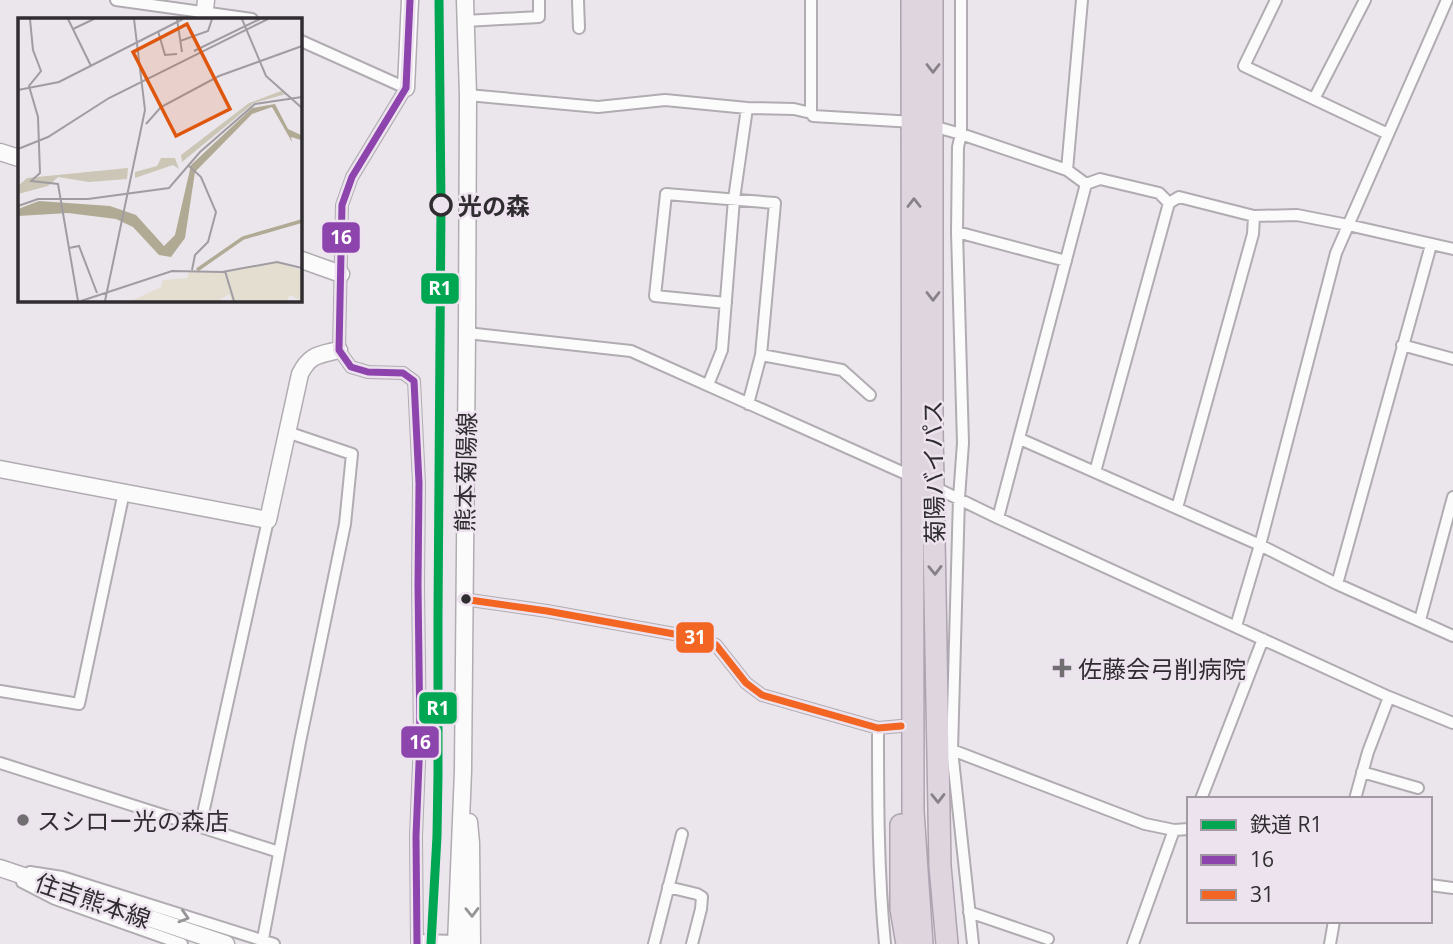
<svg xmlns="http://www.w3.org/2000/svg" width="1453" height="944" font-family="'Open Sans','Noto Sans JP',sans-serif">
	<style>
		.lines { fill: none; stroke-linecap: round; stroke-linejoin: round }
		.street-casing { stroke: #b0acb1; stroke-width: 14 }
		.secondary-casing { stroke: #b0acb1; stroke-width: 19 }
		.highway-casing { stroke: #aea3b0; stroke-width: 24 }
		.street { stroke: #fcfbfc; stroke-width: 10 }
		.secondary { stroke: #fcfbfc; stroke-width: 16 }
		.highway { stroke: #ded5df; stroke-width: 21 }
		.bus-1-casing { stroke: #ede3ef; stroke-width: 12 }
		.bus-2-casing { stroke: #ede3ef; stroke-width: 12 }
		.bus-1 { stroke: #8e44ad; stroke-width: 7 }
		.bus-2 { stroke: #f26522; stroke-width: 7 }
		.rail-1-casing { stroke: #ede3ef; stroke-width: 14 }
		.rail-1 { stroke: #00a651; stroke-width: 9 }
		.oneway { stroke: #878188 }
		.oneway2 { stroke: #969496 }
		.stop-dot { fill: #ede3ef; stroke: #302d31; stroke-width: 3.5 }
		.bus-dot { fill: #302d31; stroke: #ede3ef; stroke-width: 2.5 }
		.poi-dot { fill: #716e72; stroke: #ede3ef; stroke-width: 2.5 }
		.labels { text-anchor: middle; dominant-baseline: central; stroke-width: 5; stroke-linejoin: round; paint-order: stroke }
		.stop-label { font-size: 24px; font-weight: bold; fill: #302d31; stroke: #ede3ef; text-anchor: start }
		.street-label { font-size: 24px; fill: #302d31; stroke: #ede3ef }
		.poi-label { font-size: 24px; fill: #302d31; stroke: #ede3ef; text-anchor: start }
		.inset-river { fill: none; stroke: #b0aa94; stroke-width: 3.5 }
		.inset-road { fill: none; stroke: #a09ca1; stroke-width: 2 }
		.view { fill: #df570e; fill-opacity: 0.15; stroke: #df570e; stroke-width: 3.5 }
		.inset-edge { fill: none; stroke: #302d31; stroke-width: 3.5 }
		.line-badge { stroke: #ede3ef; stroke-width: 2.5 }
		.badge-label { font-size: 19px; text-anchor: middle; font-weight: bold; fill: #fff }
	</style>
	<rect width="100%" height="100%" fill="#ebe6ec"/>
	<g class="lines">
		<defs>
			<path id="street" d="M116,0l136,19
				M578,0l1,28
				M961,0v134l-3,13 -1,85 6,211 -4,55 -7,252 21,194
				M1276,0l-32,66 144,68
				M465,21l74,-4v-17
				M299,40l107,48 -54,89 -10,28 -3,145 12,17 17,5 35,1 11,8 5,102 -1,103 2,153 -4,97 1,108
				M468,95l130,12 67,-7 82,8 47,1 17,4 2,3 101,6
				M1314,99l51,-99
				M811,113v-113
				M929,125l32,9 106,36 19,14 14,-5 59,14 10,10
				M1067,170l15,-170
				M957,232l109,29
				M726,303l-71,-7 11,-102 109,9 -14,152 -13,49
				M467,333l164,18 282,126
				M1402,345l51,14
				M761,355l81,15 28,25
				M708,385l14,-35 12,-151 13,-91
				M1020,439l240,106 77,39 116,52
				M1095,472l74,-269 10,-6 75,19 43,-1 51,10 105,24
				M930,485l68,33 391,179 64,26
				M1177,508l76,-274 1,-18
				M998,518l88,-334
				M1337,584l94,-339
				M463,599l84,12 155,28 14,6 30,38 16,12 116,33 23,-2
				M1420,620l33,-123
				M1236,626l24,-81 76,-292 111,-253
				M0,691l79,13 45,-212
				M878,728c0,72 0,144 7,216
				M952,750l193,74 29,6 15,-1
				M0,763l279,89
				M1362,772l56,16
				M1201,799l62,-160
				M1355,799l13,-47 21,-55
				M200,827l68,-307
				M30,872l32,5 212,67
				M22,882l33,17 127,45
				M1430,885l23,3
				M668,887l29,7 5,3 -1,12 -9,35
				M969,912l79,27
				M417,940l39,1
				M262,944l38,-202 45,-218 7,-70 -65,-22
				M654,944l28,-110
				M1133,944l41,-114
				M1330,944l4,-23"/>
			<path id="secondary" d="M204,19l2,-19
				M406,88l4,-88
				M0,152l19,6
				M299,259l42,15
				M0,469l268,51 32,-146c10,-20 19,-19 39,-24
				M469,822l2,21 1,101
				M0,868l226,76
				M456,944l7,-173 4,-438 1,-238 -3,-95"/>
			<path id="highway" d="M912,0l1,811 9,133
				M932,0v429l8,437 7,78
				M901,825v84l6,35"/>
		</defs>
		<use href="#street" class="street-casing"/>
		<use href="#secondary" class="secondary-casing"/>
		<use href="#highway" class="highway-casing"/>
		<use href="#street" class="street"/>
		<use href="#secondary" class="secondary"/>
		<use href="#highway" class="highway"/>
		<defs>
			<path id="bus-1" d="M410,0l-4,88 -54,89 -10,28 -3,145 12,17 17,5 35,1 11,8 5,102 -1,103 2,153 -4,97 1,108"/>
			<path id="bus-2" d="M463,599l84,12 155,28 14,6 30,38 16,12 116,33 23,-2"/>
		</defs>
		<use href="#bus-1" class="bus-1-casing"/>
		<use href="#bus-2" class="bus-2-casing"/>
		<use href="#bus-1" class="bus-1"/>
		<use href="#bus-2" class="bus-2"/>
		<defs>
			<path id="rail-1" d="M431,944l6,-108 1,-62v-158l3,-411 -2,-205"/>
		</defs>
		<use href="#rail-1" class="rail-1-casing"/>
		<use href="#rail-1" class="rail-1"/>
	</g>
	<defs><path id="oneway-chevron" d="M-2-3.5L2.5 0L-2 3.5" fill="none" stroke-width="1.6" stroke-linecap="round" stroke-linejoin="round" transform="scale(1.75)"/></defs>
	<g class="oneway">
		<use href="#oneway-chevron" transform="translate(933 68) rotate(90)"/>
		<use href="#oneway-chevron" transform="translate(914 203) rotate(-90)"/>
		<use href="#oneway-chevron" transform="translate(933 296) rotate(90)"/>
		<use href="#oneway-chevron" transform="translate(935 570) rotate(89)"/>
		<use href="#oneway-chevron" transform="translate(938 798) rotate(89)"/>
	</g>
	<g class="oneway2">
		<use href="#oneway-chevron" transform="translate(472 912) rotate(89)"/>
		<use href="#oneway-chevron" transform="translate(184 917) rotate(17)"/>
	</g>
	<circle class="stop-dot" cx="441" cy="205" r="10"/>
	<circle class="bus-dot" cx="466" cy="599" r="6"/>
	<g class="poi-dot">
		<path d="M1058.5 657.5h7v7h7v7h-7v7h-7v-7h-7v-7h7z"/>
		<circle cx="23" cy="820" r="7"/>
	</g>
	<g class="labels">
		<g class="stop-label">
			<text x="458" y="205">光の森</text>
		</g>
		<g class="street-label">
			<text transform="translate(465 472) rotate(-89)">熊本菊陽線</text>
			<text transform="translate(933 472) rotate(-91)">菊陽バイパス</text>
			<text transform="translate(93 900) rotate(19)">住吉熊本線</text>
		</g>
		<g class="poi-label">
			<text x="1078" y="668">佐藤会弓削病院</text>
			<text x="37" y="820">スシロー光の森店</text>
		</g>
	</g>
	<g transform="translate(18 18)">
		<rect width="284" height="284" fill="#ebe6ec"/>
		<path d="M259,244l24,8v31l-11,-6 -3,6h-55l-3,-7 -11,7h-87l30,-14 2,-7 24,-2 2,-6 33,1z" fill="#e3ded0"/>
		<path d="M263,73l5,3 -32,9 -72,59 -1,-7 68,-52zM143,140h14l4,11 -6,-4 -38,13v-6l22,-6zM110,150l-1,11 -38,3 -31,-5 -10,9 -30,8v-8l9,-8z" fill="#cbc6b6"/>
		<path d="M257,86l13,25 13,6v5l-10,-3 1,5 -20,-35 -20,7 -57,58 -10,66 -14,19 -12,-2 -26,-28 -17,-8 -48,-6 -50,3v-7l21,-8 71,5 26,9 28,31 11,-11 16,-70 61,-57z" fill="#b0aa94"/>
		<path class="inset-river" d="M179,252l46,-32 59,-17"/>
		<path class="inset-road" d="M12,1l3,31 8,21 -12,15 9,31 2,56 -9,8 27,3 20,117M50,1l23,47M116,1l11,91M159,1l5,33M224,1l24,57 36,32M55,11l21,-10M140,13l7,24 12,-1M162,23l28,-10 4,-12M176,33l66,-32M0,72l41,-8 124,-63M128,106l15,-17 58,-31 83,-30M0,131l30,-12 61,-39 159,-79M170,147l13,12 15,35 -8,30 -13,13 -3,15M0,188l20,-7h50l81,-11 31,-36 55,-48 47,-7M51,230l10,-2 18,47M207,253l9,30M63,283l91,-30 50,1 55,-10 25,6M87,283l40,-191"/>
		<path class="view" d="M169,6l43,85 -54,27 -43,-84z"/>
		<rect width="284" height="284" class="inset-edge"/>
	</g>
	<g class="line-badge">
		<rect x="321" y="221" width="40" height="33" rx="7" fill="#8e44ad"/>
		<rect x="420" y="272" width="40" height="33" rx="7" fill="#00a651"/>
		<rect x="675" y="621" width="40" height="33" rx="7" fill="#f26522"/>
		<rect x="418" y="691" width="40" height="34" rx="7" fill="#00a651"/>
		<rect x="400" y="725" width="40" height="34" rx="7" fill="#8e44ad"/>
	</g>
	<g class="badge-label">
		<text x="341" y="244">16</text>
		<text x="440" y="295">R1</text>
		<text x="695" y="644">31</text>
		<text x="438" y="715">R1</text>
		<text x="420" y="749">16</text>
	</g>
	<rect x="1187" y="797" width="245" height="126" fill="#ede3ef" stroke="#a19aa3" stroke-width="2"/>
	<rect x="1201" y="820" width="35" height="10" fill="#00a651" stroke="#a19aa3" stroke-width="2"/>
	<text x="1250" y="832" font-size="21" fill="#302d31">鉄道 R1</text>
	<rect x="1201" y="855" width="35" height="10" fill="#8e44ad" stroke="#a19aa3" stroke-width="2"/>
	<text x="1250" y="867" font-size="21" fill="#302d31">16</text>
	<rect x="1201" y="890" width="35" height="10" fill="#f26522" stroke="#a19aa3" stroke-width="2"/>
	<text x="1250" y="902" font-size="21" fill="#302d31">31</text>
</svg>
